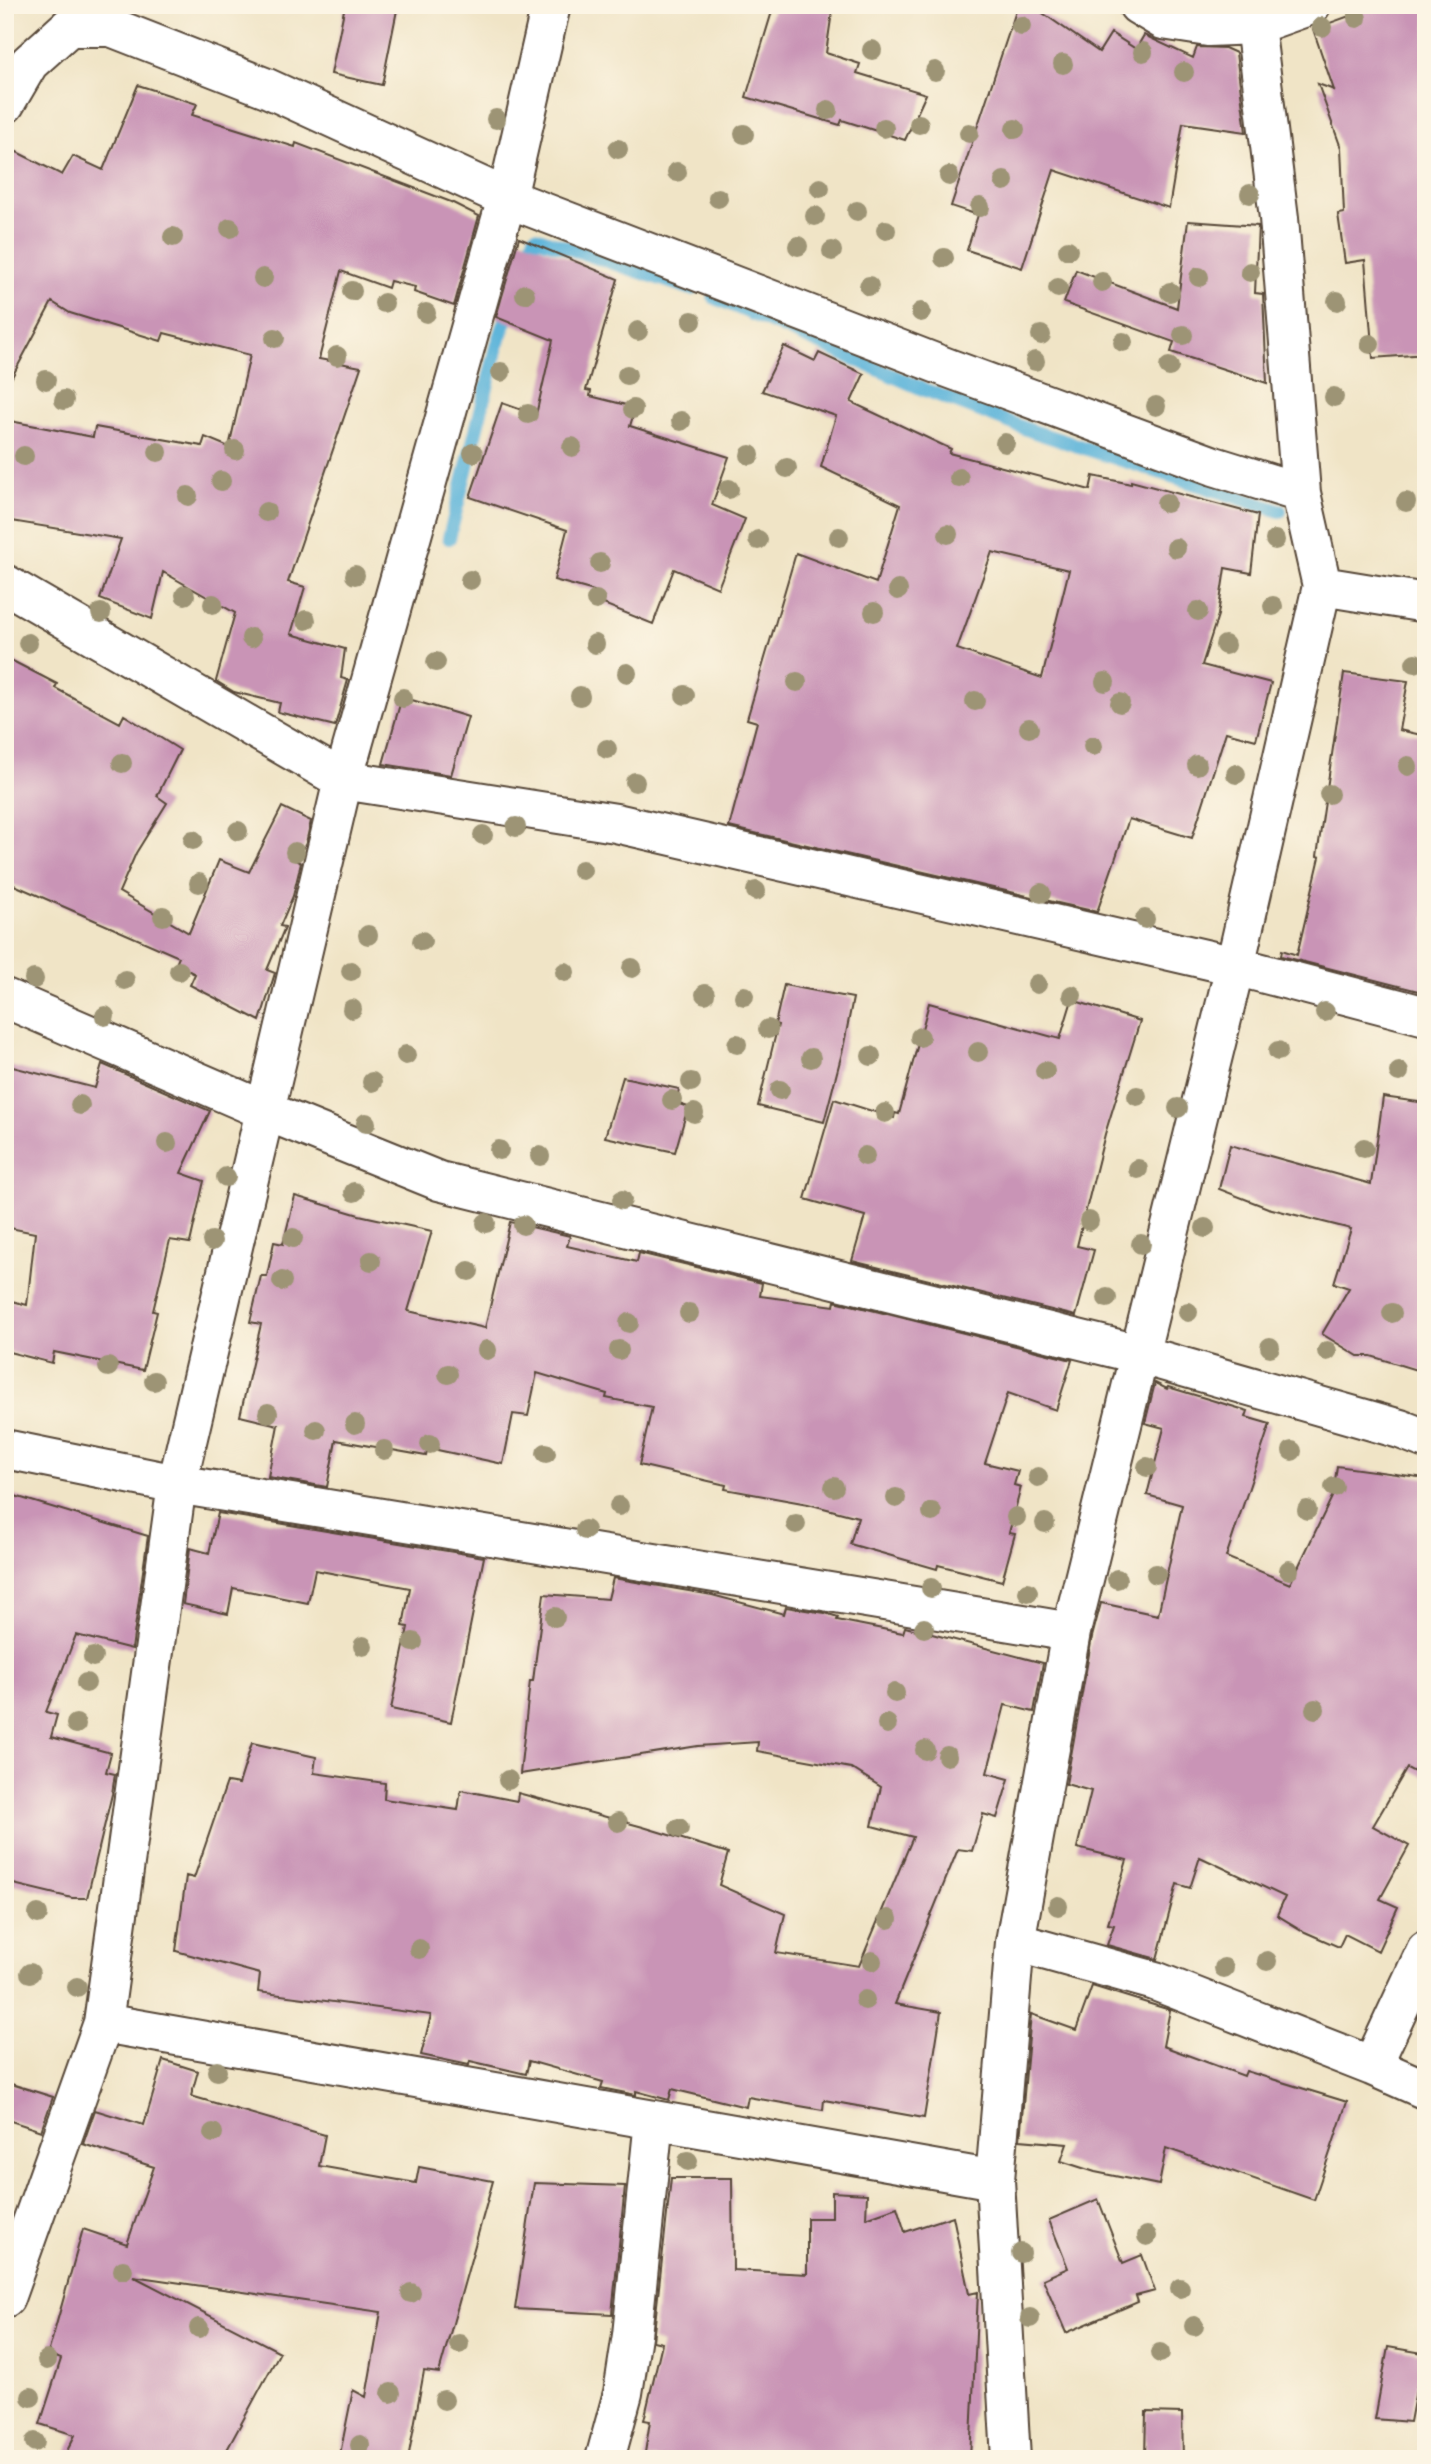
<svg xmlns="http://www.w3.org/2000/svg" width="1431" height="2464" font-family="Kalam,sans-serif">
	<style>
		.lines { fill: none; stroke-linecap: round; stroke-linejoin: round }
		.stream { stroke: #5eb5da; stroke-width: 14 }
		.building { fill: #c994b6; fill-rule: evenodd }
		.street-casing { stroke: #564637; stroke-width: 42 }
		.street { stroke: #fff; stroke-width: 38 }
		.tree { fill: #9d9475 }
	</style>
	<rect width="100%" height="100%" fill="#fcf5e5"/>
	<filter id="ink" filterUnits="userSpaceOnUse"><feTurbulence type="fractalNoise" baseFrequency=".0143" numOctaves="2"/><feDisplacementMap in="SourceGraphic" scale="14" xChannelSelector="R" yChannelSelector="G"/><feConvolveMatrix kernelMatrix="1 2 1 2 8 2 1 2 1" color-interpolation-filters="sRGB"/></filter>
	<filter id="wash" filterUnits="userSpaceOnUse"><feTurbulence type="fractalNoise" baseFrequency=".00686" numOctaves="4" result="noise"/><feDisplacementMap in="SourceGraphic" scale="28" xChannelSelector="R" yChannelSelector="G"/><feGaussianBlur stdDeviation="1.57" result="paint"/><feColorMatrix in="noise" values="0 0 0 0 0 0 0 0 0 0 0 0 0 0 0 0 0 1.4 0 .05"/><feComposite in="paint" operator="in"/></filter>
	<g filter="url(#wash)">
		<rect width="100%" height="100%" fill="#f0e4c6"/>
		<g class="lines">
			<path class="stream" d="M527,260l8,-23 157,52
				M714,297l209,92 109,42 248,80
				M449,538l49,-195 14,-40"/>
		</g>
		<g id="blocks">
			<path class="building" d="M345,5h53l-16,80 -51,-11z
				M774,5h59l-7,48 34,11 -3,9 69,21 -21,46 -63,-20 -2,5 -94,-28z
				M1018,5h13l68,47 12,-19 25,16 8,-14 49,23 4,-11 28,1 11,5 10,79 -63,-9 -14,85 -115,-38 -32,98 -55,-18 11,-35 -27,-9z
				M1380,5h46v349l-53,4 -8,-98 -20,3 -7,-49 6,-1 -3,-65 -23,-64 16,6 -21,-61z
				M138,85l59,19 -5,11 103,32 1,-4 155,59 28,14 -25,90 -40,-14 1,-5 -25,-6 -2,7 -47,-17 -22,88 42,8 -73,215 17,5 -14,47 54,15 -4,29 7,2 -13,46 -57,-14 2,-9 -46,-11 -18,-11 19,-68 -72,-41 -11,47 -52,-20 21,-60 -116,-19v-100l88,17 2,-10 107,19 3,-9 24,10 21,-92 -86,-22 -3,8 -91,-28 -18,-11 -47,88v-244l57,29 11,-19 30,14z
				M1188,221l70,5 -3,67 8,1 4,89 -96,-31 3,-10 -110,-39 12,-33 101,38z
				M519,238l99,41 -32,111 5,1 -1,5 40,10 -3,9 6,1 -3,10 99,31 -17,48 33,14 -27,69 -44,-19 -21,55 -62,-25 3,-8 -40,-11 13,-50 -97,-33 32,-94 34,12 17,-75 -57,-23z
				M784,346l31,15 4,-8 45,21 -13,28 100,47 -2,4 141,37 3,-14 38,8v-3l127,34 -7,58 -26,-5 -7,47 -16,50 69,18 -15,57 -30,-8 -34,106 -63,-19 -32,93 -368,-85 28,-105 -10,-3 49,-166 80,30 24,-78 -79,-38 15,-51 -74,-25zM992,552l77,18 -27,108 -85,-29z
				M5,657l52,27 -2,4 65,35 4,-8 56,35 -23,46 10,7 -31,50 -17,39 70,41 30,-73 30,12 33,-65 29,14 -5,22 -9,18 4,2 -8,33 -13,30 5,1 -18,43 8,3 -15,48 -70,-36 5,-11 -19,-10 3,-7 -174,-76z
				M1344,673l64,8 -9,49 27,6v86l-5,35 5,2v134l-145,-37 1,-6 15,5 23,-98 -3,-1z
				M402,697l66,20 -17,58 -68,-11z
				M784,985l69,13 -10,51 -19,73 -66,-16 20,-81 -3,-1z
				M1072,1000l68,21 -35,113 -28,112 17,4 -18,66 -224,-55 13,-45 -60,-17 29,-100 60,19 1,-5 4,1 30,-111 131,36z
				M102,1064l108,47 -29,62 23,8 -14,62 -20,-3 -17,71 4,1 -14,58 -89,-18 -2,11 -47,-12v-52l22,6 8,-72 -30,-6v-162l90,23z
				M623,1077l56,12 -3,14 12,4 -13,45 -70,-15z
				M1383,1097l43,6v270l-55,-17h-13l-36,-22 27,-46 -15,-5 17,-54 -83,-21 -49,-19 11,-44 141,39z
				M295,1196l64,19 73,16 -24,80 77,17 25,-106 60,14 -3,10 70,16 2,-9 123,30 -2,13 74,10 1,-5 237,59 -16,50 -48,-17 -23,70 33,8 -4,14 7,2 -12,46 6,1 -13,47 -64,-16 -1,4 -87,-25 8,-27 -50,-13 -83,-15 1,-4 -87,-20 13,-58 -46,-9 1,-4 -70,-21 -9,43 -15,-2 -10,50 -75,-16 -2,8 -90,-16 -9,47 -59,-10 10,-52 -38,-9 21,-92 -11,-2 11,-46h6l7,-34 9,2z
				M1155,1383l12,6 1,-2 80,24 -2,6 24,7 -44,133 64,27 43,-89 4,-29 89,12v300l-19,-10 -34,58 36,20 -29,53 18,8 -20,44 -33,-17 -6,13 -34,-15 -28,-17 8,-18 -85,-40 -10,31 -13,-4 -20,75 -50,-14 7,-20 -6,-1 19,-64 -50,-12 14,-57 -25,-7 26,-147 9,-34 57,12 24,-110 -35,-10 17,-67 -19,-5z
				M5,1493l143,43 -16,113 -56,-14 -30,77 11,3 -6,22 60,16 -5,19 9,2 -3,20 -25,104h-15l-67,-16z
				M218,1513l266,44 -33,165 -60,-13 17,-82 -5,-1 7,-38 -95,-18 -7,33 -75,-15 -5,26 -45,-10 7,-56 19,5z
				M613,1578l99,17 72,19 2,-7 39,6 13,4 -1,3 66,13 2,-6 138,36 -9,49 -29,-7 -18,68 22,6 -12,39 -14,-4 -11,37 -14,-2 -63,155 46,8 -17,106 -100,-18 -1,10 -75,-13 -2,10 -74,-18 -3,11 -33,-9v4l-35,-7 2,-6 -74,-21 -3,13 -56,-13 -1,4 -48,-10 10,-40 -173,-23 2,-18 -84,-23 10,-75 8,2 33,-96 12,2 13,-41 64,14 -2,16 71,10 -1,16 74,11 3,-20 56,11 1,-8 125,34 85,26 -9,32 66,29 -9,39 83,13 54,-129 -41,-11 9,-39 -30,-19 -94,-17 1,-9 -60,4 -178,28 10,-93h3l11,-87 64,5z
				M1092,1986l78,24 -7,36 81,30 2,-5 101,31 -33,98 -148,-52 -7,37 -64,-13 -34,-11 6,-17 -47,-4 11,-126 45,16z
				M163,2060l35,11 -7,25 134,39 -6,31 97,17 3,-16 74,14 -54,192 -15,-2 -16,88h-69l14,-69 13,7 15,-85 -248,-36 147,76 -58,107h-159l12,-24 -35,-11 21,-65 -13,-5 35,-125 44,15 27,-77 -71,-23 12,-34 49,15z
				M5,2082l48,15 -12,34 -36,-12z
				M671,2178h61l1,92 74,4v-56h25v-26l35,2 -1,24 31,-11 8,25 48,-16 16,78 9,-2 -8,167h-326l6,-38 -6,-1 18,-77 -9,-2z
				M534,2183l91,3 -13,128 -97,-5z
				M1098,2199l25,64 19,-8 13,36 -19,5 2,6 -72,31 -23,-54 25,-11 -19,-48z
				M1388,2347l35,6 -13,69 -35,-3z
				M1146,2412l36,1 1,46h-38z"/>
		</g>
	</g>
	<g filter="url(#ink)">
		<use href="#blocks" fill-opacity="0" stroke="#564637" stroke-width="2"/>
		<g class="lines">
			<defs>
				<path id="street" d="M1138,5l25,15 45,7 47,-2 56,-20
					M5,104l24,-41 40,-36h42l156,61 240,110 441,170 266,98 87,27
					M5,584l338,196 273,43 619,143 191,50
					M1322,586l104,17
					M5,998l261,113 173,70 699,173 262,75 26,10
					M5,1449l172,35 894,148
					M1015,1942l140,39 217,85 54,24
					M103,2023l892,157
					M1372,2066l54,-116
					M5,2298l98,-275 74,-539 166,-704 164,-582 44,-193
					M605,2459l18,-66 9,-58 22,-215
					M1011,2459l-16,-279 20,-238 56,-310 164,-666 87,-380 -21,-93 -22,-275 -24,-193 -8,-20"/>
			</defs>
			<use href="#street" class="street-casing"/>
			<use href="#street" class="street"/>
		</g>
		<g class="tree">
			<circle cx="1357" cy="18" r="10"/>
			<circle cx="1021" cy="26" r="10"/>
			<circle cx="1322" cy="27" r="10"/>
			<circle cx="872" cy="50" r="10"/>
			<circle cx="1143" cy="52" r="10"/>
			<circle cx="1063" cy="64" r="10"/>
			<circle cx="935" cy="71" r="10"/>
			<circle cx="1184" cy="72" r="10"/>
			<circle cx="828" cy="110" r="10"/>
			<circle cx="496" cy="119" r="10"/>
			<circle cx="919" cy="124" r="10"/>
			<circle cx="884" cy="128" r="10"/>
			<circle cx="1015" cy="129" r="10"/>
			<circle cx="969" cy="133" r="10"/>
			<circle cx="744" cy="134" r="10"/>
			<circle cx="618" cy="149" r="10"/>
			<circle cx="677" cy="172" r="10"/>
			<circle cx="949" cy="176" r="10"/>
			<circle cx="1004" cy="181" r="10"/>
			<circle cx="820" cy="188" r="10"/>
			<circle cx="1250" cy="194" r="10"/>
			<circle cx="718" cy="198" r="10"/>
			<circle cx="980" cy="207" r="10"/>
			<circle cx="857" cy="211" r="10"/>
			<circle cx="815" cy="216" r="10"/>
			<circle cx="230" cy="228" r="10"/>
			<circle cx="886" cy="230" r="10"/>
			<circle cx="173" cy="237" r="10"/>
			<circle cx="798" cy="246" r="10"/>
			<circle cx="1068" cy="250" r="10"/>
			<circle cx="832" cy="251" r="10"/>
			<circle cx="944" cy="258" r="10"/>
			<circle cx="1250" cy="272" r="10"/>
			<circle cx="1199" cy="277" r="10"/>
			<circle cx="263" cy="278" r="10"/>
			<circle cx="1102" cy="282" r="10"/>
			<circle cx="869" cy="286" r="10"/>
			<circle cx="1058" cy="288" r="10"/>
			<circle cx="352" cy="291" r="10"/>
			<circle cx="1170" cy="292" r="10"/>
			<circle cx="525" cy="294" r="10"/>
			<circle cx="1337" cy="301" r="10"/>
			<circle cx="384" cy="303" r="10"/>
			<circle cx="921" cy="312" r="10"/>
			<circle cx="426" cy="313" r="10"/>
			<circle cx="692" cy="321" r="10"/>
			<circle cx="638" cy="331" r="10"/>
			<circle cx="1041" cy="335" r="10"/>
			<circle cx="1183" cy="335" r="10"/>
			<circle cx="275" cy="338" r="10"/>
			<circle cx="1123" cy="342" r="10"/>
			<circle cx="1370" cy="344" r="10"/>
			<circle cx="337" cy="356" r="10"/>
			<circle cx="1035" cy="361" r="10"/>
			<circle cx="1169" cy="367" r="10"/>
			<circle cx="501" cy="372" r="10"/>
			<circle cx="627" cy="375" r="10"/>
			<circle cx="46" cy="380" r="10"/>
			<circle cx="1334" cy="397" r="10"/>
			<circle cx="64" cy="400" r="10"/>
			<circle cx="1156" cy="406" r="10"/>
			<circle cx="633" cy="409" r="10"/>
			<circle cx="528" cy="414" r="10"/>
			<circle cx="681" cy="421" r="10"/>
			<circle cx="1005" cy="443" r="10"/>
			<circle cx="572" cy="447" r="10"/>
			<circle cx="235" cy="450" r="10"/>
			<circle cx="158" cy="452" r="10"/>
			<circle cx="473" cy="453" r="10"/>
			<circle cx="750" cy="455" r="10"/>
			<circle cx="24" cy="456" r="10"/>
			<circle cx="787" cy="468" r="10"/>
			<circle cx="959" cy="478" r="10"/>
			<circle cx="221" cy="481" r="10"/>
			<circle cx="729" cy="489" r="10"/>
			<circle cx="188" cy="496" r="10"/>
			<circle cx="1406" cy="502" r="10"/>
			<circle cx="1166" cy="503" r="10"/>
			<circle cx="266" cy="512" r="10"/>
			<circle cx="948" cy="534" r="10"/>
			<circle cx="839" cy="537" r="10"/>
			<circle cx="758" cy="540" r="10"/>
			<circle cx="1275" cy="540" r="10"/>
			<circle cx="1176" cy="548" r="10"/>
			<circle cx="600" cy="563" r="10"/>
			<circle cx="355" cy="575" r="10"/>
			<circle cx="470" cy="580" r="10"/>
			<circle cx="898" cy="590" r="10"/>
			<circle cx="185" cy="595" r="10"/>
			<circle cx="596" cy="600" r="10"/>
			<circle cx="213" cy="604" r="10"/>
			<circle cx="1273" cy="606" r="10"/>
			<circle cx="1198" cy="611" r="10"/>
			<circle cx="874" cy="612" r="10"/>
			<circle cx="101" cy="613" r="10"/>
			<circle cx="306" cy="620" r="10"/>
			<circle cx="251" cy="638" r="10"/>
			<circle cx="28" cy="643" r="10"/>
			<circle cx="595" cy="644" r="10"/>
			<circle cx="1225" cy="645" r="10"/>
			<circle cx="436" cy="662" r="10"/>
			<circle cx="1415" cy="663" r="10"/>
			<circle cx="627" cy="673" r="10"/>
			<circle cx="797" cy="682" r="10"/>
			<circle cx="1105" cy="682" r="10"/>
			<circle cx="685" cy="695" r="10"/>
			<circle cx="580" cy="696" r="10"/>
			<circle cx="403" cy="698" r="10"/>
			<circle cx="975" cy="701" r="10"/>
			<circle cx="1120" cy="703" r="10"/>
			<circle cx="1029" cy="728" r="10"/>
			<circle cx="1093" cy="746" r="10"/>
			<circle cx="607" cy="749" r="10"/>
			<circle cx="122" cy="763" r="10"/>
			<circle cx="1197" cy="765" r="10"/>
			<circle cx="1408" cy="766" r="10"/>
			<circle cx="1236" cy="774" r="10"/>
			<circle cx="635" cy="782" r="10"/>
			<circle cx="1329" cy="794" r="10"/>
			<circle cx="516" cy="827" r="10"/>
			<circle cx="238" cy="831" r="10"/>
			<circle cx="483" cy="835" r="10"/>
			<circle cx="193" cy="840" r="10"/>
			<circle cx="295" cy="852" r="10"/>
			<circle cx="582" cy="870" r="10"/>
			<circle cx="199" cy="883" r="10"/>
			<circle cx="756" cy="891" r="10"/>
			<circle cx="1041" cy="893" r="10"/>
			<circle cx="163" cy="916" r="10"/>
			<circle cx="1145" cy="919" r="10"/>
			<circle cx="368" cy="935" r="10"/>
			<circle cx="422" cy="941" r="10"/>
			<circle cx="632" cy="968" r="10"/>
			<circle cx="179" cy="971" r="10"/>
			<circle cx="351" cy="971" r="10"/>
			<circle cx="565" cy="972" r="10"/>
			<circle cx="34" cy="979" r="10"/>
			<circle cx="125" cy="980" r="10"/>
			<circle cx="1037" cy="984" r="10"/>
			<circle cx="705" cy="994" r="10"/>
			<circle cx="1072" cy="995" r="10"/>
			<circle cx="744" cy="996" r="10"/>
			<circle cx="352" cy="1009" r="10"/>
			<circle cx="1325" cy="1012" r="10"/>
			<circle cx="105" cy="1016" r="10"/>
			<circle cx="768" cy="1029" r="10"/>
			<circle cx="920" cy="1037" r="10"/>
			<circle cx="737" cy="1044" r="10"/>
			<circle cx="1278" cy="1051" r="10"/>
			<circle cx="978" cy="1052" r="10"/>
			<circle cx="406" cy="1055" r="10"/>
			<circle cx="871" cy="1056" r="10"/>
			<circle cx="811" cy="1058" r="10"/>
			<circle cx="1045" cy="1071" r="10"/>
			<circle cx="1399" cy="1072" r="10"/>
			<circle cx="372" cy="1082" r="10"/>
			<circle cx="691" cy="1082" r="10"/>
			<circle cx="780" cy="1090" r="10"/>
			<circle cx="1137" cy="1096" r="10"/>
			<circle cx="672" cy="1100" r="10"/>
			<circle cx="80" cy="1105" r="10"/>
			<circle cx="1178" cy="1108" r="10"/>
			<circle cx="694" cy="1113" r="10"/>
			<circle cx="885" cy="1113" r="10"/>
			<circle cx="366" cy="1123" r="10"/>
			<circle cx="167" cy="1143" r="10"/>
			<circle cx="1364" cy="1148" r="10"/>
			<circle cx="499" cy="1150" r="10"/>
			<circle cx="540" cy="1156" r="10"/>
			<circle cx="865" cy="1156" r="10"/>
			<circle cx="1138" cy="1169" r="10"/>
			<circle cx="226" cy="1177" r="10"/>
			<circle cx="354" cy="1192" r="10"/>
			<circle cx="622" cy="1200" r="10"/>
			<circle cx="1089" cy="1221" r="10"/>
			<circle cx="486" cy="1223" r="10"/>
			<circle cx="523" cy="1225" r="10"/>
			<circle cx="1205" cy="1228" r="10"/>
			<circle cx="293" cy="1238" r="10"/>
			<circle cx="212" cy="1241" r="10"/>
			<circle cx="1141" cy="1244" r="10"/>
			<circle cx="371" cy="1261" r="10"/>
			<circle cx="469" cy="1271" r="10"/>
			<circle cx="282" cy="1281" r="10"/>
			<circle cx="1107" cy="1298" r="10"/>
			<circle cx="1188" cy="1312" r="10"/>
			<circle cx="689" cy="1313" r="10"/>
			<circle cx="1392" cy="1313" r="10"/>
			<circle cx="629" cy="1323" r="10"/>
			<circle cx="1270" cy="1347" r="10"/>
			<circle cx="487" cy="1350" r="10"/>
			<circle cx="619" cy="1350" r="10"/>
			<circle cx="1327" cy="1351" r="10"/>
			<circle cx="108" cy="1367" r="10"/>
			<circle cx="448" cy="1374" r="10"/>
			<circle cx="154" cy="1381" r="10"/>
			<circle cx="268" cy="1413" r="10"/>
			<circle cx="355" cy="1424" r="10"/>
			<circle cx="316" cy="1430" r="10"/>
			<circle cx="430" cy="1444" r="10"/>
			<circle cx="384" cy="1450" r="10"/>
			<circle cx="1292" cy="1451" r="10"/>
			<circle cx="546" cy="1453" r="10"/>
			<circle cx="1147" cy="1467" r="10"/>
			<circle cx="1038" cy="1477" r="10"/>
			<circle cx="834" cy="1487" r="10"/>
			<circle cx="1334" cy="1487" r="10"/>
			<circle cx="896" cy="1498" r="10"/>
			<circle cx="619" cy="1506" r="10"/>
			<circle cx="1307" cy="1510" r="10"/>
			<circle cx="932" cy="1512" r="10"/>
			<circle cx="1016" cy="1517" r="10"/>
			<circle cx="1045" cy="1523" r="10"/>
			<circle cx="796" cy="1524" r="10"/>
			<circle cx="585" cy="1530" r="10"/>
			<circle cx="1289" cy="1570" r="10"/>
			<circle cx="1156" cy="1574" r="10"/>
			<circle cx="1117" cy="1579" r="10"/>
			<circle cx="931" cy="1588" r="10"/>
			<circle cx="1028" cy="1592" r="10"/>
			<circle cx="555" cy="1617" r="10"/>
			<circle cx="924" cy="1628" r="10"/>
			<circle cx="413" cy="1642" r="10"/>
			<circle cx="363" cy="1646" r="10"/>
			<circle cx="93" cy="1657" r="10"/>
			<circle cx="86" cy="1683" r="10"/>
			<circle cx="895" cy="1693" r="10"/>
			<circle cx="1315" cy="1709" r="10"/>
			<circle cx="76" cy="1724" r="10"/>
			<circle cx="887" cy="1724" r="10"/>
			<circle cx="925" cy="1750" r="10"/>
			<circle cx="947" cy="1756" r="10"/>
			<circle cx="508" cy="1780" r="10"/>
			<circle cx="618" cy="1822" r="10"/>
			<circle cx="679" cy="1828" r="10"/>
			<circle cx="1058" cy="1906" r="10"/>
			<circle cx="38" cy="1914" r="10"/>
			<circle cx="888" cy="1919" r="10"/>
			<circle cx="419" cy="1949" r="10"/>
			<circle cx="872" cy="1961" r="10"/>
			<circle cx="1267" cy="1961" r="10"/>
			<circle cx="1224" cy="1968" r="10"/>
			<circle cx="30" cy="1973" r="10"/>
			<circle cx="77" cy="1987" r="10"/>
			<circle cx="865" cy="2000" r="10"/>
			<circle cx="217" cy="2071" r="10"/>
			<circle cx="213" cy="2133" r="10"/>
			<circle cx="688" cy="2161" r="10"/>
			<circle cx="1147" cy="2236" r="10"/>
			<circle cx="1021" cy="2253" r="10"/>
			<circle cx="123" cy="2270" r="10"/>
			<circle cx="1180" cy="2288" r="10"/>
			<circle cx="411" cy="2293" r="10"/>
			<circle cx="1030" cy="2318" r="10"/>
			<circle cx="1194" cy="2326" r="10"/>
			<circle cx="199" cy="2328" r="10"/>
			<circle cx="459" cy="2344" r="10"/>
			<circle cx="1160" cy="2353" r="10"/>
			<circle cx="47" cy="2360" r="10"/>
			<circle cx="391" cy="2393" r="10"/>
			<circle cx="31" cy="2397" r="10"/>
			<circle cx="444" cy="2400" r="10"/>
			<circle cx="35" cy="2442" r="10"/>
			<circle cx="360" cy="2445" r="10"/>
		</g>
	</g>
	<rect width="1431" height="2464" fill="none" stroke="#fcf5e5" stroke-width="28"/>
</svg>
